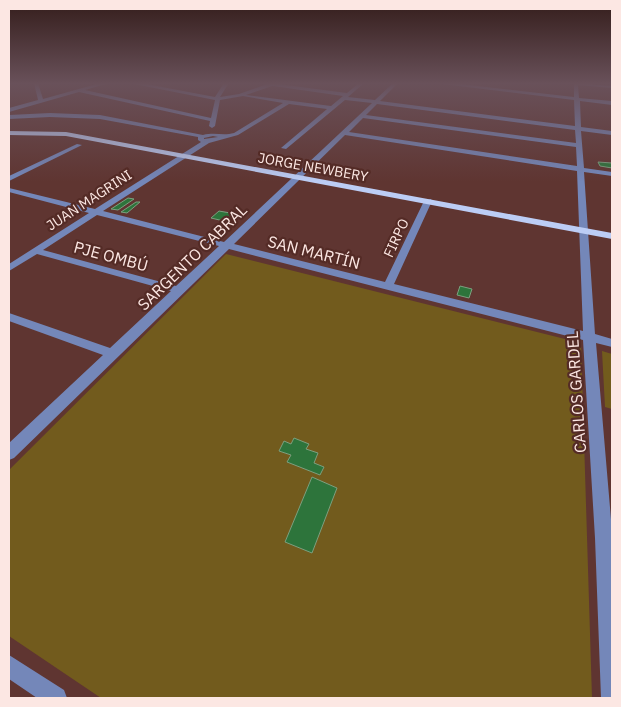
<svg xmlns="http://www.w3.org/2000/svg" width="621" height="707" font-family="'IBM Plex Sans',sans-serif">
	<style>
		.green { fill: #725b1d }
		.building { fill: #2d743b; stroke: #7c9f7f }
		.lines { fill: none; stroke-linecap: round; stroke-linejoin: round }
		.minor { fill: #7487b9; fill-rule: evenodd }
		.major { fill: #bccdf5; fill-rule: evenodd }
		.labels { text-anchor: middle; dominant-baseline: central; stroke-width: 4.5; stroke-linejoin: round; paint-order: stroke }
		.far-street-label { font-size: 14px; fill: #fce7e3; stroke: #542b26 }
		.street-label { font-size: 16px; fill: #fce7e3; stroke: #542b26 }
	</style>
	<rect width="100%" height="100%" fill="#5f3531"/>
	<path class="green" d="M226,254l355,89 11,355h-491l-92,-62v-166z
		M602,351l10,3v55l-7,-2z"/>
	<path class="building" d="M598,162l14,1v5l-12,-2z
		M128,198l6,1 -16,11 -7,-1z
		M136,202h4l-13,11 -6,-1z
		M219,211l17,3 -8,8 -17,-4z
		M460,286l12,3 -3,9 -12,-3z
		M294,438l15,6 -3,5 12,4 -4,10 10,4 -4,8 -33,-13 4,-7 -12,-4 5,-10 7,3z
		M312,477l25,11 -25,65 -27,-11z"/>
	<g class="lines">
		<path class="minor" d="M34,83h4l5,16 57,-16h9l-24,7 126,28 4,-18 -86,-17h12l74,14 9,-14h5l-9,14 19,-3 31,-11 77,10 12,-10h5l-16,14 27,3 18,-17h5l-18,18 195,25 -1,-26 -140,-17h18l122,14v-14l38,3v2l-34,-3 1,13 33,3v4l-32,-4 1,26 31,4v4l-31,-4 3,37 28,4v4l-28,-4 11,162 17,5v8l-16,-4 16,188v167h-11l-6,-160 -12,-198 -354,-91 -215,209 -5,2v-17l94,-88 -94,-34v-8l101,35 61,-57 -134,-37 -28,17v-7l80,-51 -80,-21v-4l86,21 106,-67 -3,-2v-3l-98,-18 -50,-2 -41,2v-4l41,-2 50,2 103,20c12,-3 20,1 31,-2l49,-30 -40,-7 -23,4 -5,26 -3,2 -3,-2 1,-5 -131,-29 -70,20v-4l29,-8zM272,86h1l70,10 -12,10 -85,-11zM345,100l27,3 -148,139 -121,-31 106,-68 29,-8 51,-31 38,5 -46,39 5,1zM377,104l198,26 1,13 -210,-28zM363,118l213,29 1,19 -228,-34zM345,135l232,36 6,160 -189,-47 38,-83 -1,-2 -7,2 -39,81 -151,-38zM213,136l5,1 -14,2v-1zM97,215l122,31 -43,40 -133,-36z
			M77,144l5,1 -73,36v-5z
			M9,655l55,35 3,8h-30l-28,-19z"/>
		<path class="major" d="M9,131l57,1 546,101v6l-546,-103 -57,-1z"/>
	</g>
	<linearGradient id="sky" x2="0" y2="1"><stop stop-color="#341d1b"/><stop offset="0.46" stop-color="#69515a"/><stop offset="1" stop-color="#69515a" stop-opacity="0"/></linearGradient>
	<rect width="621" height="182" fill="url(#sky)"/>
	<g class="labels">
		<g class="far-street-label">
			<text transform="translate(313 167) rotate(10)">JORGE NEWBERY</text>
			<text transform="translate(89 200) rotate(-33)">JUAN MAGRINI</text>
			<text transform="translate(396 238) rotate(-65)">FIRPO</text>
		</g>
		<g class="street-label">
			<text transform="translate(314 252) rotate(14)">SAN MARTÍN</text>
			<text transform="translate(111 256) rotate(15)">PJE OMBÚ</text>
			<text transform="translate(192 257) rotate(-44)">SARGENTO CABRAL</text>
			<text transform="translate(576 392) rotate(-94)">CARLOS GARDEL</text>
		</g>
	</g>
	<rect width="621" height="707" fill="none" stroke="#fce7e3" stroke-width="20"/>
</svg>
